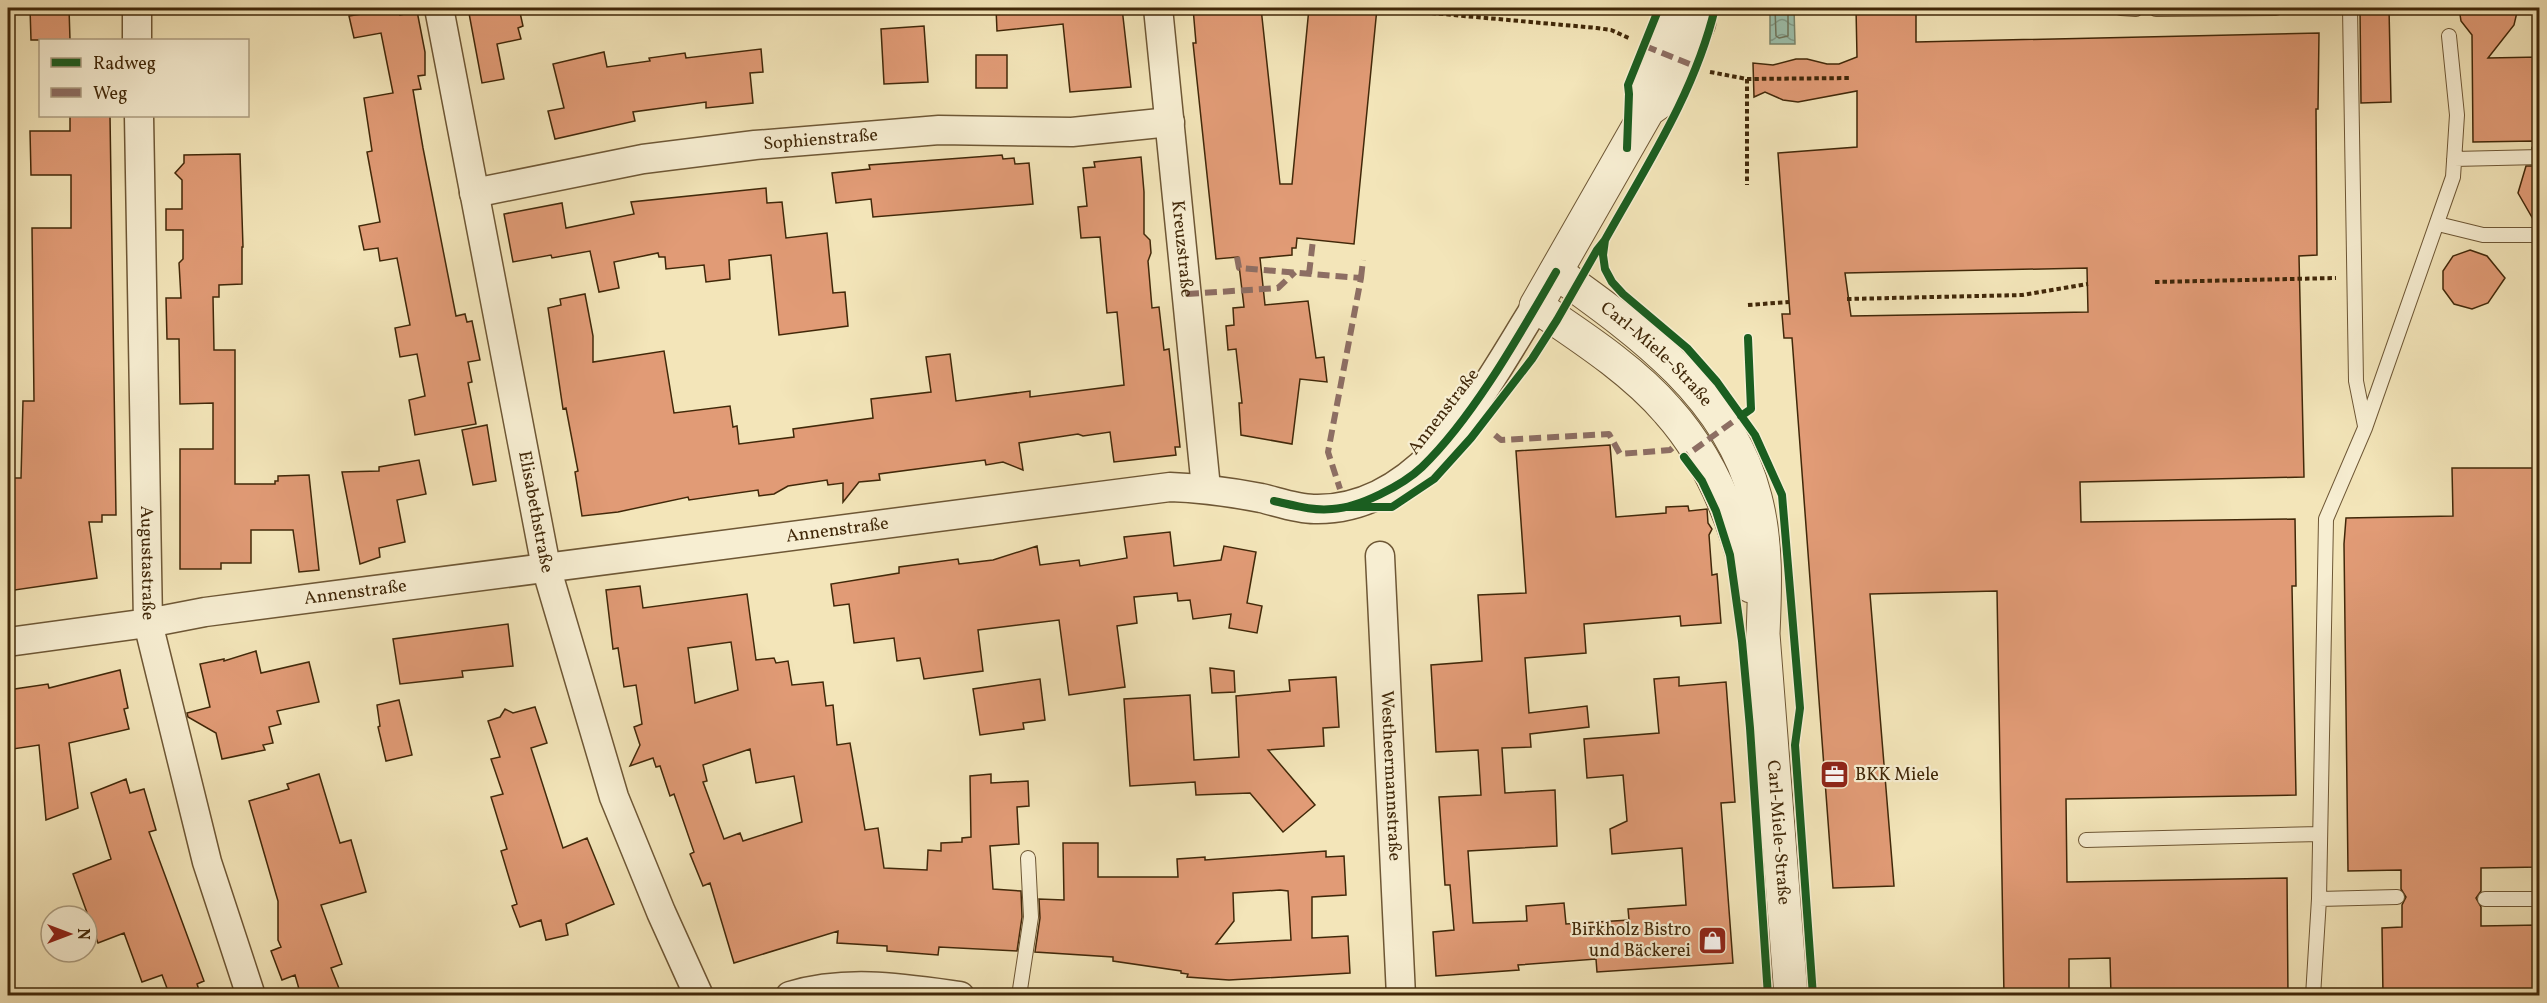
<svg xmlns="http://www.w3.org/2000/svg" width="2547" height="1003" font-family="Vollkorn,serif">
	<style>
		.water { fill: url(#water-waves); stroke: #78836a; stroke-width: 1.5 }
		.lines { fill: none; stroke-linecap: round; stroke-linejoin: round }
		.shore { stroke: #6e745a; stroke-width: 1.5 }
		.building { fill: #e19b76; stroke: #412809; stroke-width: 1.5; fill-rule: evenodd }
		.service-casing { stroke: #6e5735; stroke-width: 16 }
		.minor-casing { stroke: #6e5735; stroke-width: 31 }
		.tertiary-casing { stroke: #6e5735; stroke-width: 35 }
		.path { stroke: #412809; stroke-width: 4; stroke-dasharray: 4.5 3; stroke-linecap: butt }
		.service { stroke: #f7eed2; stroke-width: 14 }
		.minor { stroke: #f7eed2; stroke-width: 28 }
		.tertiary { stroke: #f7eed2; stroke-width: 33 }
		.quiet { stroke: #8d6e63; stroke-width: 6; stroke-dasharray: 12 6; stroke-linecap: butt }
		.cycleway-casing { stroke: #f7eed2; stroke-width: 11 }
		.cycleway { stroke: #1b5e20; stroke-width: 8 }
		.labels { text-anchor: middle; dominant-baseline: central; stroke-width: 4.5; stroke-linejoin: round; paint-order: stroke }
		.street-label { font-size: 18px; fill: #412809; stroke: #f7eed2 }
		.poi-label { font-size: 18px; fill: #412809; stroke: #f7eed2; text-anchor: start }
	</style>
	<defs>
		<pattern id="water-waves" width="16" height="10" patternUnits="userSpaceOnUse" patternTransform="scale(1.5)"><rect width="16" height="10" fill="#9cbfab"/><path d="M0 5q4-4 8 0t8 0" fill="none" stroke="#819b89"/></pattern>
	</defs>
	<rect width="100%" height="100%" fill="#f3e5b9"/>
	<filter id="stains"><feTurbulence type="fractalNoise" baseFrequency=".00333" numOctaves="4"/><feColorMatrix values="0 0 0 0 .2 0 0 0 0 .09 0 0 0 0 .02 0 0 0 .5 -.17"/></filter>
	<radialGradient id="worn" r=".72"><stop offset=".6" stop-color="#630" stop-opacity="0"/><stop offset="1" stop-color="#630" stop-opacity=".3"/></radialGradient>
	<path class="water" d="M1770,8h24l1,36h-25z"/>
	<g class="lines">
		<path class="shore" d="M1775,8l1,28 3,2 9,-2v-28"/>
	</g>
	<path class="building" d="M30,8h39l1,32h-39z
		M399,8l1,7 17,-4 8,41v23l-7,1 3,13 -8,1 10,58 33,168 9,-2 2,8 5,-1 8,39 -12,2 4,20 -4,1 8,41 -61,11 -6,-35 16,-4 -8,-42 -17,3 -5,-29 15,-3 -13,-67 -17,3 -2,-13 -14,2 -5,-24 21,-4 -13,-70 5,-1 -8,-53 29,-5 -12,-60 -27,5 -5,-22z
		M468,8h51l4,18 -5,2 3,11 -24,5 7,35 -22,4z
		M996,8h126l9,79 -61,5 -7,-68 -66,7z
		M1193,8h68l19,176h12l17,-176h68l-23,236 -57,-6 -1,10h-4v7l-32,3 5,47 43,-4 8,57 8,-1 3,25 -27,-3 -8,65 -51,-9 -2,-32h3l-6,-54 -8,1 -2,-24 8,-1 -1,-17 11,-1 -6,-50 -22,2 -23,-216h3z
		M1856,8h60v34l403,-9 -1,76h-2l1,146 -18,1 5,221 -224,5 1,40 214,-3 1,67h-4l4,209 -230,4 1,83 220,-4 1,118h-177l-1,-38 -41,1v37h-65l-7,-405 -127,3 24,292 -61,2 -41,-550h-8l-2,-24h8l-12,-161 79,-6v-56l-59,11 -15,-2 -18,-8 -11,5 -1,-34 20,2 23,-6h11l20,5h12l18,-7zM2087,268l1,44 -237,4 -6,-43z
		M2360,8h29l2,94 -30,1z
		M2459,8h59l-4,17 -26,33 52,-1v91h-8l3,-7 -62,1 -1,-107 -11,-14z
		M924,26l4,56 -44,2 -3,-55z
		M761,49l2,23 -13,1 3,30 -47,5v-6l-73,10 2,9 -80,18 -7,-28 16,-3 -11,-44 51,-12 3,15 43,-6 -1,-3 36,-5 1,5z
		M976,55h31v33h-31z
		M70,116h40l6,399h-14v7h-13l8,56 -89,13v-57h5v-56h8l2,-77h11l-2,-173h39v-53h-40l-1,-44h40z
		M240,154l3,93h-1v37l-23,1v12h-6l1,53h21v134h40v-3h3v-5l31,-1 10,95 -20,2 -6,-42h-42v33h-30v6h-41v-120h33v-46l-33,1 -1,-65h-12l-1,-41h15l-2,-35 4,-4v-29h-17v-21h16v-29l-7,-7 9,-10v-8z
		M1002,155l1,4 11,-1 1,6 14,-1 4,41 -160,13 -2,-18 -35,4 -4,-30 38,-4 -1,-4z
		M1141,157l3,35v42l6,6 1,13 -3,8 4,47 7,-1 5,43 5,-1 11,98h-5l1,8 -62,7 -4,-30 -27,4 -5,-2 -59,9 4,27 -20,-8 -17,3 -1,-5 -106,14 1,6 -21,2 -16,20v-19l-15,2 -1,-5 -39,6 -14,8 -15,2 -1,-6 -69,10 -1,-3 -70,15 -36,4 -7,-44 3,-1 -12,-63 -3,1 -15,-101 13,-3 -1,-6 25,-5 8,42v26l71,-11 10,62 56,-7 3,21 4,-1 2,18 55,-7 -1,-8 80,-11 -2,-19 60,-7 -5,-35 24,-3 6,47 74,-10v6l94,-12 -7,-73 -10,1 -7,-76 -19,1 -3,-31 9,-1 -4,-38 12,-1 -1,-5z
		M2526,166h14v60h-3l-19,-33z
		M766,188l1,15 15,-1 4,36 41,-5 6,60 12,-1 3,34 -69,9 -8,-80 -42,5 1,19 -24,3 -2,-17 -38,4 -1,-12h-6l-1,-4 -44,9 5,26 -20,4 -9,-41 -38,7 -1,-3 -38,7 -9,-48 58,-11 4,25 68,-14 -3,-12z
		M2470,250l17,6 18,22 -17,25 -16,6 -18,-5 -11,-15v-18l10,-15z
		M487,425l9,56 -23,4 -11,-55z
		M1610,445l6,72 50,-4v-6l22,-1 1,5 18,-2 1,14 4,6 -3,6 3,40 5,-1 4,49 -40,3 -1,-10 -96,8 2,29 -61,5 4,55 58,-7 2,21 -59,7 1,13 -29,1 3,45 50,-3 2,56 -89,5 5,72 54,-2 -1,-15 38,-3 2,21 63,-4 -1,-11 58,-4 -4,-57 -70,6 -2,-25 17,-8 -4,-46 -36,3 -3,-39 75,-6 -5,-54 25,-2v9l47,-4 9,120 -14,1 12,160 -136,9 -1,-13 -78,6 1,5 -83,6 -3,-44 21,-2 -4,-45h-5l-6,-88 42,-2 -3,-45 -42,2 -5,-87 51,-4 -4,-66 48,-2 -10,-142z
		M419,460l7,34 -29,6 8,42 -26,6 1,9 -20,7 -18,-92 37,-1v-4z
		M2452,468h88v399l-59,1v23l-5,7 5,9v19l59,-1v71h-157l-1,-68 20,-1v-22l4,-8 -5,-8v-19l-53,1 -4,-327 2,-26 107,-2z
		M1170,532l4,34 47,-6 3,-14 32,6 -9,51 15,3 -5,27 -28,-5 2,-14 -38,5 -3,-19 -12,1 -1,-8 -43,4 3,26 -20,3 8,61 -56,8 -10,-75 -81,10 5,41 -59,8 -4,-21 -23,3 -3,-23 -40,5 -5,-39 -15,2 -3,-22 68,-11v-6l59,-8 1,5 34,-4 44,-14 3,19 39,-5 1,6 47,-8 -3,-21z
		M640,586l3,22 104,-14 9,66 18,-2 2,5 12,-2 4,24 31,-3 3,24 7,-1 4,40 13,-2 15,87 13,-2 6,40 43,2 1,-20 13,1v-8l21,-1v-4l9,-1 -1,-61 21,-2v9l37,-2 1,25 -12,1 2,37 -29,2 3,43 28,2 1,26 -5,34 -78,-4 -1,8 -51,-4v-5l-50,-3 1,-12 -104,32 -24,-80 -7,3 -13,-32 4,-2 -20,-58 -4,2 -10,-30 -4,1 -3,-9 -23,8 10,-21 -6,-18 8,-3 -6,-39 -12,2 -6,-39 -5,1 -7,-59zM731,642l7,48 -43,13 -7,-55zM750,749l6,34 38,-7 8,46 -59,19 -3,-8 -16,6 -21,-57 4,-1 -4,-16z
		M508,624l5,42 -51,5 1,6 -63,7 -7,-45z
		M256,651l5,22 48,-11 10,40 -42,9 4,13 -12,3 4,16 -10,2 2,5 -43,9 -6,-26 -28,-16 -1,-4 23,-6 -10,-43 24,-5v2z
		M1210,668l24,3 1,21 -23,1z
		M120,670l8,38 -4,1 5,20 -60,14 9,65 -32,12 -7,-75 -26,4 -3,-20h-2v-39l40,-6 1,4z
		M1336,677l3,50 -16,1 1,18 -56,4 47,55 -32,27 -33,-39 -54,2 -1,-13 -65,4 -6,-87 66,-4 4,65 45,-3 -3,-61 54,-5 -1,-11z
		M1040,679l5,41 -22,3 1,6 -44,6 -7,-46z
		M399,700l13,55 -26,6 -8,-34 2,-1 -3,-21z
		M535,707l12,36 -16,5 32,100 24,-10 27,66 -48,20 2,11 -22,5 -5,-20 -21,7 -8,-21 5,-2 -16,-53 6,-2 -16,-52 12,-3 -12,-35 9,-2 -12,-36 12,-4 5,-8 8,4z
		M319,774l21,69 11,-3 15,52 -45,13 21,59 -11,4 11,28h-41l-6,-21 -13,5 -11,-29 10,-4 -3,-7v-39l-29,-100 40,-12 -2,-5z
		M126,779l4,14 14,-4 12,41 -7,2 55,149 -7,3 4,12h-31l-8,-21 -20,7 -18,-49 -26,10 -25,-69 38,-15 -20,-66z
		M1063,843h35v34h80l-1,-18 28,-2v3l121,-9v6l18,-1 2,39 -34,2v41l36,-2 2,37 -121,7 -42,-3 1,-3 -7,-1v-2l-68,-10v-4l-78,-5 5,-34 -1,-19 25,1zM1280,890l8,1 3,49 -75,4 18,-23 -1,-28z"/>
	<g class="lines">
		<defs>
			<path id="service" d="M2121,8l15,1
				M2350,8l6,373 9,45
				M2156,9l120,-1
				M2454,159l86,-2
				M2438,224l45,11h57
				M2086,840l234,-6
				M2319,899l78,-2
				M2485,899h55
				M1019,996l12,-79 -3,-59
				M2313,996l6,-97 7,-380 39,-91 88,-251 4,-62 -8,-79"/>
			<g id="minor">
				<path d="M137,8v32"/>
				<path id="s1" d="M439,8l107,559 68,230 47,115 38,84"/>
				<path id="s2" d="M1158,8l48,480"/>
				<path id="s3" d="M139,116l9,507 59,239 44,134"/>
				<path id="s4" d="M474,193l169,-34 112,-14 184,-15 133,2 98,-10"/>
				<path id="s5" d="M1380,556l21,440"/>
				<path id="s6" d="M8,642l140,-19 57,-11 965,-125c31,1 60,5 91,11 17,4 36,11 53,11 110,3 172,-124 222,-203"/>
				<path d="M790,996c57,-17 112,-8 170,0"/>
			</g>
			<g id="tertiary">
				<path d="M1694,8l5,15 -30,72 -21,15 -112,196c44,30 97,64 132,105 44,49 68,112 83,175"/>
				<path d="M1648,110l-3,-25 27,-72 7,-5"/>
				<path id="s7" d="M1556,272c82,59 173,123 199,225 12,45 10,92 8,137l28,362"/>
			</g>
		</defs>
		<use href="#service" class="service-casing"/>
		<use href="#minor" class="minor-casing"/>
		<use href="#tertiary" class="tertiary-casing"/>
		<path class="path" d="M1409,11l188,17 14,2 20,9
			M1710,72l37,7 103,-1
			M1747,79v106
			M2155,282l181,-4
			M1847,299l175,-4 66,-11
			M1748,305l41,-3"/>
		<use href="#service" class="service"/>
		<use href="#minor" class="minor"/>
		<use href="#tertiary" class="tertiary"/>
		<path class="quiet" d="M1645,46l52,21
			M1237,257l2,11 122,10 -33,174 12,37
			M1309,274l4,-34
			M1361,278l2,-18
			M1187,294l91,-6 17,-16
			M1495,435l6,5 108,-6 11,20 50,-4 6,-5
			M1688,462l-4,-5 61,-44"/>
		<defs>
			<path id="cycleway" d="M1627,148l2,-54 -1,-9 31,-77
				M1605,240l-2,15 2,14 7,13 11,12 64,54 30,34 38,53 27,60 18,213 -5,37 18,251
				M1741,416l10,-7 -3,-71
				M1684,457l18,24 14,30 14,44 12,86 8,87 18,268
				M1274,501c19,4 38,10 58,8 27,-1 71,-24 90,-42 51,-49 98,-133 134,-195
				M1347,507h45l42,-28 37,-41 61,-79 25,-39 40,-70 8,-10c42,-75 90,-148 110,-232"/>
		</defs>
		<use href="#cycleway" class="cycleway-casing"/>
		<use href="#cycleway" class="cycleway"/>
	</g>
	<defs>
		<symbol id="office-square" viewBox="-11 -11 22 22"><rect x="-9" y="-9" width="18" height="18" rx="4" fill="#8f2418" stroke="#f7eed2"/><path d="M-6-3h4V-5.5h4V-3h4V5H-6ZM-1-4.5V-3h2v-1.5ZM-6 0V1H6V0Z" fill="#fff"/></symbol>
		<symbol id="shop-square" viewBox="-11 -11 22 22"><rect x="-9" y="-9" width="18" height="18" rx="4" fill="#8f2418" stroke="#f7eed2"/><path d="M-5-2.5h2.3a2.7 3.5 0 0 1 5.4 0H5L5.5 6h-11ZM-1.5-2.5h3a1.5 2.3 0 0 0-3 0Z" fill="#fff"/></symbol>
	</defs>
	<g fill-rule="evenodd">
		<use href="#office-square" x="1818" y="758" width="33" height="33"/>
		<use href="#shop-square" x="1696" y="924" width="33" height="33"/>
	</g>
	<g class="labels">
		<g class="street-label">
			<text stroke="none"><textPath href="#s4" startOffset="351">Sophienstraße</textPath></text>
			<text stroke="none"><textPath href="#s2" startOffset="242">Kreuzstraße</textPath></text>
			<text stroke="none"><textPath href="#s7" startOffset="130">Carl-Miele-Straße</textPath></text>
			<text transform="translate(1444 412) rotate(-52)">Annenstraße</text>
			<text stroke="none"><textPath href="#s1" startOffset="513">Elisabethstraße</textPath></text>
			<text stroke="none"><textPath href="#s6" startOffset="837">Annenstraße</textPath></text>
			<text stroke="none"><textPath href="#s3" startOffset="447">Augustastraße</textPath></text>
			<text stroke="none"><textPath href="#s6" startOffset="351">Annenstraße</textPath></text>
			<text stroke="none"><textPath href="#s5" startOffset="220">Westheermannstraße</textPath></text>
			<text stroke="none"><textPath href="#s7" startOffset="644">Carl-Miele-Straße</textPath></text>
		</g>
		<g class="poi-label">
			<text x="1855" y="775">BKK Miele</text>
			<text x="1691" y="930" text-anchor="end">Birkholz Bistro<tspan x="1691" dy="21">und Bäckerei</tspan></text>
		</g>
	</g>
	<rect width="2547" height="1003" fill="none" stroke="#f3e5b9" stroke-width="30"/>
	<rect x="9" y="9" width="2529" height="985" fill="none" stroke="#412809" stroke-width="3"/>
	<rect x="15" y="15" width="2517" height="973" fill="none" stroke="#412809" stroke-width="1.5"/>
	<rect x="39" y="39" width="210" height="78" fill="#f7eed2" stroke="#ae9f82" stroke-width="1.5"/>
	<rect x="51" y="58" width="30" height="9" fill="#1b5e20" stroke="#ae9f82" stroke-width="1.5"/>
	<text x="93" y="69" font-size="18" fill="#412809">Radweg</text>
	<rect x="51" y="88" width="30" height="9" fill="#8d6e63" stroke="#ae9f82" stroke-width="1.5"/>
	<text x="93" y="99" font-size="18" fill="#412809">Weg</text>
	<g transform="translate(69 934) rotate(90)"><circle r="28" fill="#f7eed2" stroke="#ae9f82" stroke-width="1.5"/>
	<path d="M0-4.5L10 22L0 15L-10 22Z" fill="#8f2418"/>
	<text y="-9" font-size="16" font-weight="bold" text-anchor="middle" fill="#412809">N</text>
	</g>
	<rect width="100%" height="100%" filter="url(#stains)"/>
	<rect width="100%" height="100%" fill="url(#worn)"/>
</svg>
